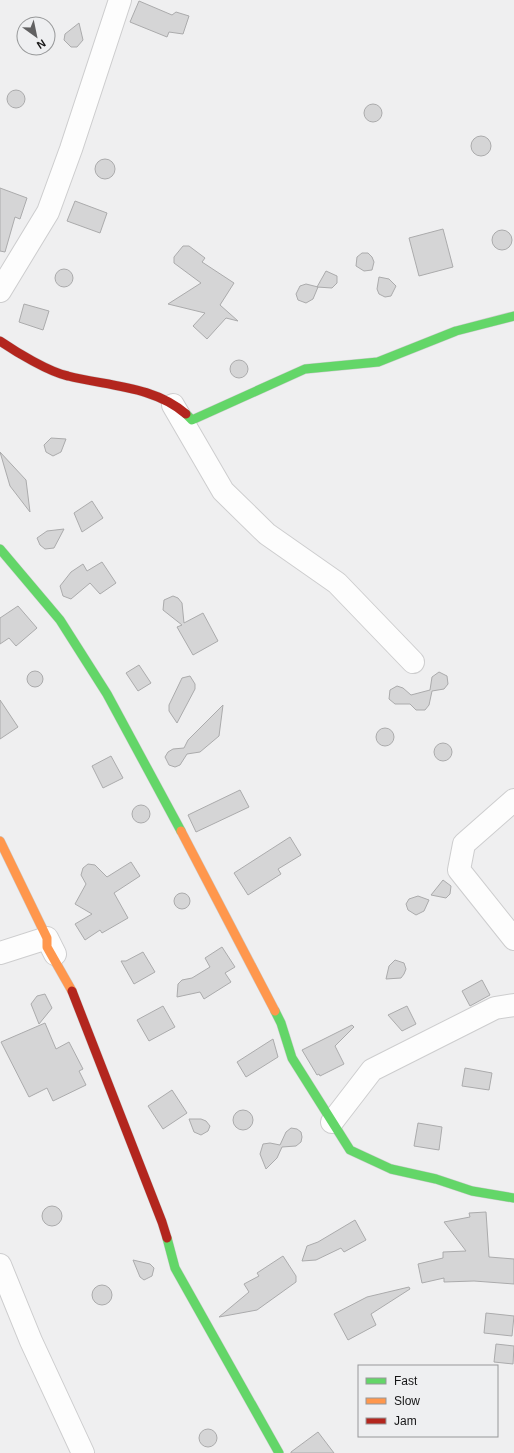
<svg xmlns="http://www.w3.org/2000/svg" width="514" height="1453" font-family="Helvetica,sans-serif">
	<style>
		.building { fill: #d5d5d6; stroke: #ababac }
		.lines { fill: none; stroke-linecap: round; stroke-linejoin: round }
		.street-casing { stroke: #cdcdce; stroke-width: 24 }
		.fast-casing { stroke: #cdcdce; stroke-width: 10 }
		.slow-casing { stroke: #cdcdce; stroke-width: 10 }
		.jam-casing { stroke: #cdcdce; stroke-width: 10 }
		.street { stroke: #fdfdfd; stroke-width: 22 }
		.fast { stroke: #63d668; stroke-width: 9 }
		.slow { stroke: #ff974d; stroke-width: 9 }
		.jam { stroke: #b3261e; stroke-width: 9 }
	</style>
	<rect width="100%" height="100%" fill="#efeff0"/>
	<path class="building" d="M139,1l33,14 4,-3 13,4 -6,18 -14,-2 -2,5 -37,-15z
		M79,23l4,17 -6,7h-6l-7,-7 1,-6z
		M7 99a9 9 0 1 1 18 0a9 9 0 1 1-18 0Z
		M364 113a9 9 0 1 1 18 0a9 9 0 1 1-18 0Z
		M471 146a10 10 0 1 1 20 0a10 10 0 1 1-20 0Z
		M95 169a10 10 0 1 1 20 0a10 10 0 1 1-20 0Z
		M0,188l27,10 -7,21 -5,-2 -10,35 -5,-1z
		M75,201l32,12 -7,20 -33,-12z
		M443,229l10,38 -34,9 -10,-38z
		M492 240a10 10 0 1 1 20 0a10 10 0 1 1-20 0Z
		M183,246h6l16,12 -3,4 32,21 -14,22 18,16 -12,-3 -19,21 -14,-13 12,-13 -37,-9 33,-21 -27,-20v-6z
		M362,253h6l4,4 2,5 -2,8 -8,1 -8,-5 1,-9z
		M55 278a9 9 0 1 1 18 0a9 9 0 1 1-18 0Z
		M326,271l11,5v7l-5,5 -15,-1z
		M379,277l10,2 7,7 -5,10 -6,1 -6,-3 -2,-5z
		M306,284l12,3 -5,12 -7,4 -8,-3 -2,-6 4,-8z
		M24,304l25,7 -6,19 -24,-8z
		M230 369a9 9 0 1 1 18 0a9 9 0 1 1-18 0Z
		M51,438l15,1 -5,13 -8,4 -7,-4 -2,-7z
		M0,452l26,28 4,32 -20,-26z
		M92,501l11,17 -21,14 -8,-19z
		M64,529l-10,19 -9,1 -5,-4 -3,-7 10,-7z
		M102,562l14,21 -16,11 -10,-11 -19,16 -8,-3 -3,-10 11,-14 12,-8 4,7z
		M173,596l5,2 4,5 2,20 19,-10 15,28 -25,14 -16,-28 5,-2 -19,-15 1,-10z
		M18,606l19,22 -21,18 -7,-8 -9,6v-26z
		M139,665l12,18 -13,8 -12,-18z
		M27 679a8 8 0 1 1 16 0a8 8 0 1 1-16 0Z
		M439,672l8,4 1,8 -4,5 -12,2 -3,14 -4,5h-9l-6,-6h-15l-6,-5 1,-9 7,-4 6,2 8,7 19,-5 2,-13z
		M190,676l5,8v5l-18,34 -8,-12v-6l13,-27z
		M0,700l18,27 -18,12z
		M223,705l-4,31 -19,16 -13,2 -7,11 -5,2 -6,-2 -4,-8 3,-5 5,-3 11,-1 4,-8z
		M376 737a9 9 0 1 1 18 0a9 9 0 1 1-18 0Z
		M434 752a9 9 0 1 1 18 0a9 9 0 1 1-18 0Z
		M111,756l12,22 -20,10 -11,-22z
		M240,790l9,17 -53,25 -8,-17z
		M132 814a9 9 0 1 1 18 0a9 9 0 1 1-18 0Z
		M290,837l11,18 -23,14 3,5 -33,21 -14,-22z
		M131,862l9,14 -26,17 14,25 -26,15 -2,-3 -15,10 -10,-16 17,-10 -17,-10 11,-20 -5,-9 2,-7 5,-4 7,1 12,12z
		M443,880l8,6 -1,8 -4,4 -15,-3z
		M174 901a8 8 0 1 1 16 0a8 8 0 1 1-16 0Z
		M418,896l11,4 -5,11 -8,4 -8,-5 -2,-6 3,-5z
		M222,947l13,20 -10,6 6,9 -27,17 -4,-7 -23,5 1,-13 4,-4 10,-2 18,-11 -5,-9z
		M143,952l12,20 -21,12 -13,-23h5z
		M395,960l9,3 2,6 -2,5 -3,4 -15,1 3,-13z
		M482,980l8,15 -20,11 -8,-15z
		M45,994l7,14 -13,16 -8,-20 6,-8z
		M163,1006l12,21 -26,14 -12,-21z
		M407,1006l9,18 -14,7 -14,-16z
		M45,1023l11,26 13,-7 14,27 -4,2 7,14 -33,16 -6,-13 -18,9 -28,-55z
		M352,1025l2,2 -19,19 9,18 -24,12 -1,-2 -2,1 -15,-25z
		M273,1039l5,18 -32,20 -9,-15z
		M465,1068l27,5 -3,17 -27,-4z
		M172,1090l15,23 -24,16 -15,-23z
		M233 1120a10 10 0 1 1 20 0a10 10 0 1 1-20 0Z
		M189,1119h12l5,2 4,5 -2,5 -7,4 -7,-3z
		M418,1123l24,4 -3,23 -25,-4z
		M291,1128l6,1 4,3 1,5 -1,5 -5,4 -14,1 -5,11 -11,11 -6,-15 3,-10 7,-1 10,2 6,-13z
		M42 1216a10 10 0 1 1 20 0a10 10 0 1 1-20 0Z
		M486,1212l3,45 25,2v25l-40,-3 -30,1v-4l-22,5 -4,-19 25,-6v-6l23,-1 -22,-29 26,-5 -1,-4z
		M355,1220l11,20 -22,12 -3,-4 -25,12 -14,1 5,-15 11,-4z
		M283,1256l13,20v6l-39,28 -38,7 30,-25 -5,-8 15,-8 -2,-3z
		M133,1260l17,4 4,4 -2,8 -8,4 -4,-3z
		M92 1295a10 10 0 1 1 20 0a10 10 0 1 1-20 0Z
		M409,1287l1,2 -39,25 5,11 -28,15 -14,-26 33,-17z
		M486,1313l28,3 -2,20 -28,-3z
		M496,1344l18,2 -1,18 -19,-2z
		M199 1438a9 9 0 1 1 18 0a9 9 0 1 1-18 0Z
		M318,1432l16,21h-43v-1z"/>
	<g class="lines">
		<defs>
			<path id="street" d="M0,291l48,-79 23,-63 49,-149
				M173,405l50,86 44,43 70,49 76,79
				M514,800l-50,44 -5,26 55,69
				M0,953l47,-15 8,16
				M332,1122l40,-52 123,-62 19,-3
				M0,1265l31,76 52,112"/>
			<path id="fast" d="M186,414l6,6 113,-51 73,-7 78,-31 58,-15
				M0,549l60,71 47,74 74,137
				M275,1011l6,12 11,35 58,92 41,19 45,10 36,12 42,7
				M167,1238l8,30 104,185"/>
			<path id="slow" d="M181,831l94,180
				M0,841l47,97v9l25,44"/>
			<path id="jam" d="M0,341c16,11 49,31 68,35 40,10 86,10 118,38
				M72,991l90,231 5,16"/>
		</defs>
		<use href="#street" class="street-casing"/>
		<use href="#fast" class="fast-casing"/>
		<use href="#slow" class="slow-casing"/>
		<use href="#jam" class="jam-casing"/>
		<use href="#street" class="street"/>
		<use href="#fast" class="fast"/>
		<use href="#slow" class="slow"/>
		<use href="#jam" class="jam"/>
	</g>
	<rect x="358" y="1365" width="140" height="72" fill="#eeeff1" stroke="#979899"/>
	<rect x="366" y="1378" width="20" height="6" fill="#63d668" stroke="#979899"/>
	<text x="394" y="1385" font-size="12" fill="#151516">Fast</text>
	<rect x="366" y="1398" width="20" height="6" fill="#ff974d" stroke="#979899"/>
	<text x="394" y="1405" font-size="12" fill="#151516">Slow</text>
	<rect x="366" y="1418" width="20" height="6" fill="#b3261e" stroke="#979899"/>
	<text x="394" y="1425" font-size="12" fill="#151516">Jam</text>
	<g transform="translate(36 36) rotate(147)"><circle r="19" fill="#eeeff1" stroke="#979899"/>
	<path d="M0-3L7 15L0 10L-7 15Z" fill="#616162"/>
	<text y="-6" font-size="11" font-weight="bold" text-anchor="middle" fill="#151516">N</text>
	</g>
</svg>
